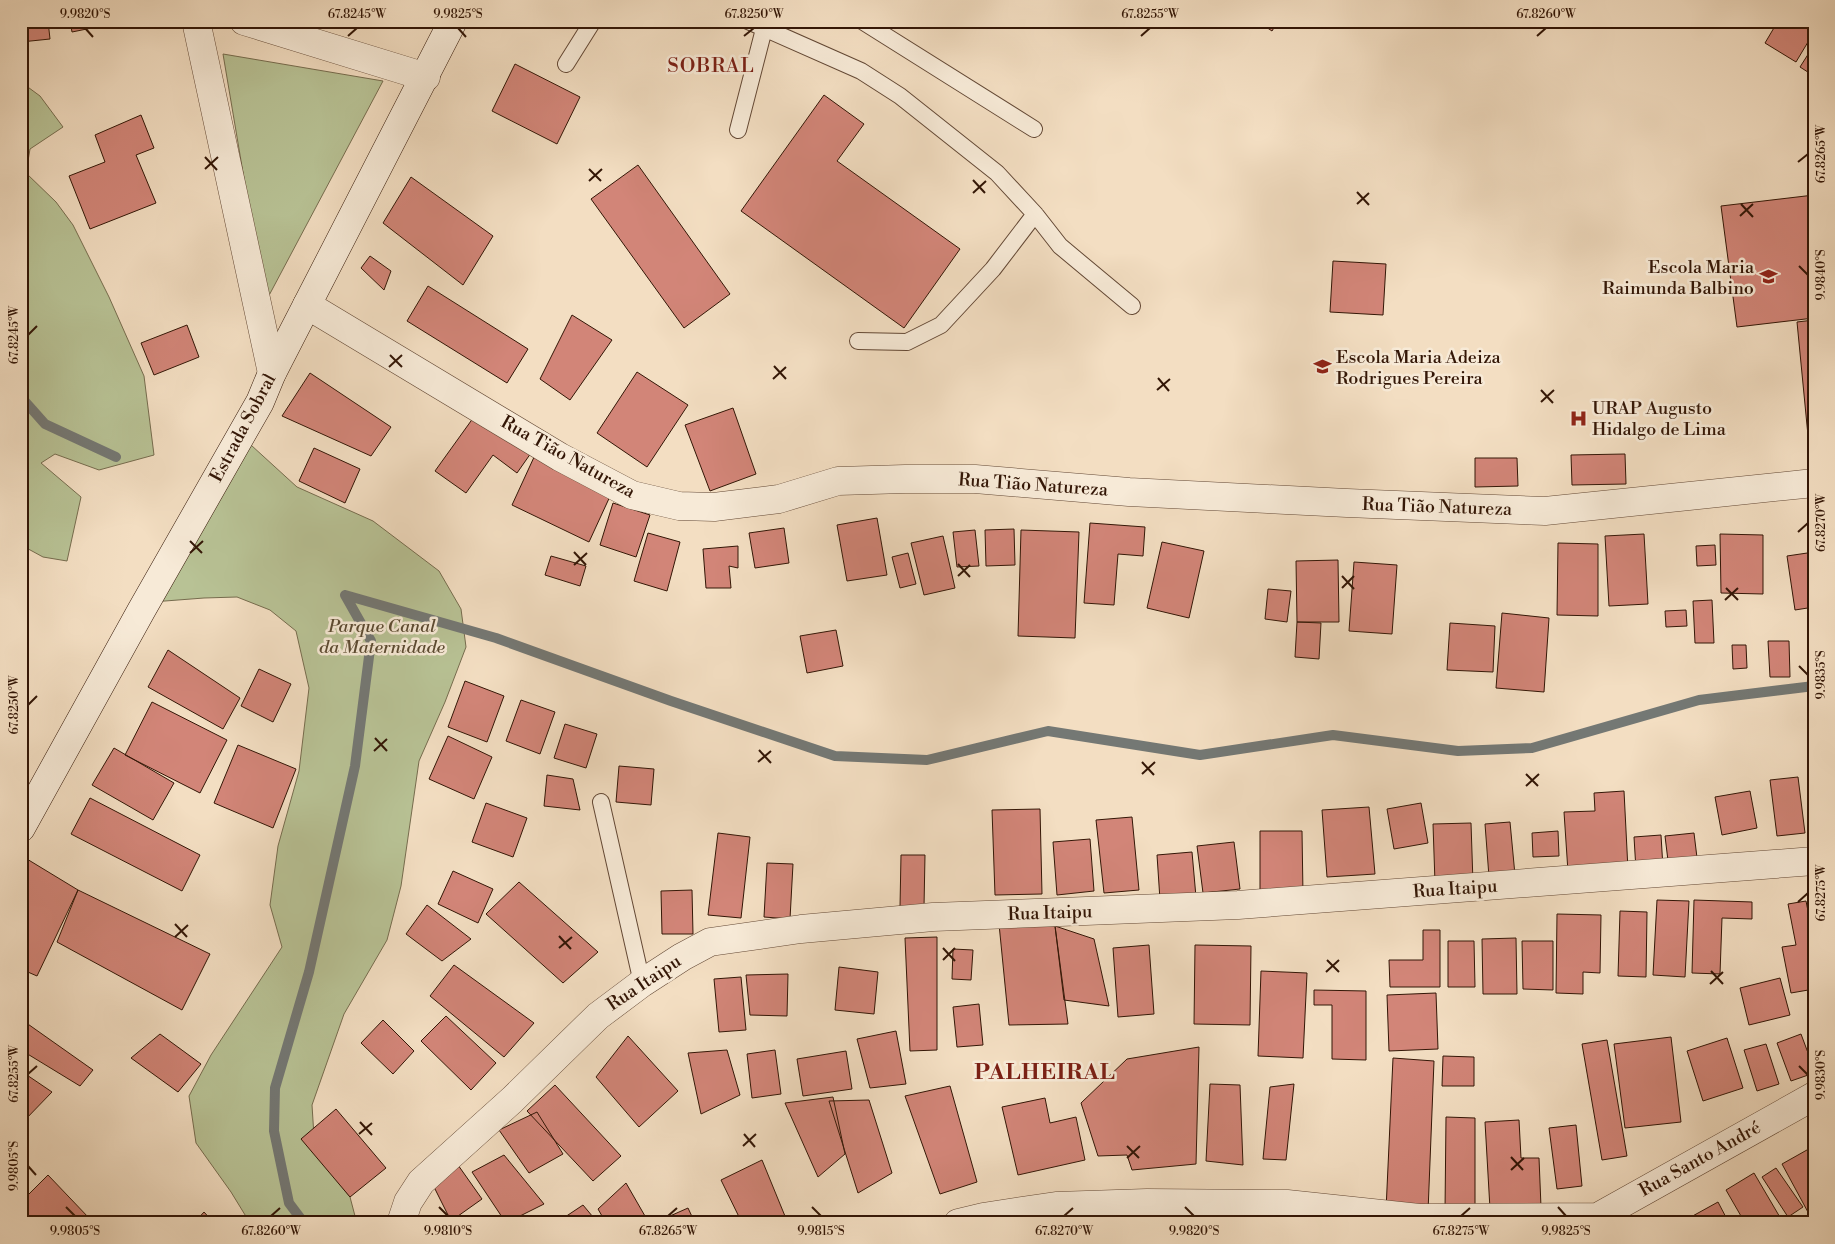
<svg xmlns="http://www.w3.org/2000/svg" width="1835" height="1244" font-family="'Libre Bodoni',serif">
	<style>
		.green { fill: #b8c295; stroke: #766c4e }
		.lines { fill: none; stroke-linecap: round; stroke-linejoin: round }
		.stream { stroke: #747874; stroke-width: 10 }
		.building { fill: #d28578; stroke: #331606 }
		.lane-casing { stroke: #634835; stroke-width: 18 }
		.street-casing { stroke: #634835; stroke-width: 29 }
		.secondary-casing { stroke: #331606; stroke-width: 29 }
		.lane { stroke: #f7ead7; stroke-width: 16 }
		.street { stroke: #f7ead7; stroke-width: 28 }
		.secondary { stroke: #f7ead7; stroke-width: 28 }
		.ticks { fill: none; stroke: #331606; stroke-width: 2 }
		.labels { text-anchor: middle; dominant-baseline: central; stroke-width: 5; stroke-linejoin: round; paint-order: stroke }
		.poi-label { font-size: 18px; fill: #331606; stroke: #f7ead7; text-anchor: start }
		.street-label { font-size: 18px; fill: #331606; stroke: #f7ead7 }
		.park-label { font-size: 18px; font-style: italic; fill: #5b4a31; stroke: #f7ead7 }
		.quarter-label { font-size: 20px; letter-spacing: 1px; fill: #7a1f14; stroke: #f7ead7 }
		.district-label { font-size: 22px; font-weight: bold; letter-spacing: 1px; fill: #7a1f14; stroke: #f7ead7 }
		.neatline { fill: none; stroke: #331606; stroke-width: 2 }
		.ticks-label { font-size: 12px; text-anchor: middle; fill: #331606 }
	</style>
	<rect width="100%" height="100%" fill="#f3dec2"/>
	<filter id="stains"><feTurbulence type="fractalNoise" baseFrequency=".004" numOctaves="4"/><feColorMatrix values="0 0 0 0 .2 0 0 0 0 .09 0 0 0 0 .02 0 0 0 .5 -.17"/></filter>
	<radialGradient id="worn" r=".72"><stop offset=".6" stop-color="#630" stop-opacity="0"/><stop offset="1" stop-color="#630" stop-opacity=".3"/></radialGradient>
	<path class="green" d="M223,54l160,27 -118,222z
		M21,82l19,14 23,31 -33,22 -4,24 30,29 17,23 36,72 35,79 10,79 -55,15 -44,-16 -14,9 40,34 -14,64 -24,-4 -22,-12z
		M240,435l57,52 76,34 66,50 22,38 5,38 -21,55 -26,59 -18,125 -14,54 -43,74 -32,91 3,47 35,45 5,19 4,7h-109l-19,-31 -35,-49 -7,-47 22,-41 71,-108 -12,-42 8,-59 21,-75 10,-83 -13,-57 -26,-21 -33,-13 -33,1 -52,4z"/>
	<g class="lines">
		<path class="stream" d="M21,397l24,27 71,33
			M345,595l151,43 175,63 164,55 92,4 121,-29 152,24 133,-20 125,16 74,-3 167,-48 115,-14
			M304,1223l-15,-20 -15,-72 1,-43 34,-116 46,-206 16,-125 -26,-46"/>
	</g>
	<path class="building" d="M21,21h27l2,18 -29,3z
		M70,21h56l-54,11z
		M1257,21h21l-6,10z
		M1778,21h26l10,6v5l-18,30 -31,-19z
		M1814,45v31l-14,-9z
		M515,64l65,33 -23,47 -65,-33z
		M824,95l40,29 -27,37 123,88 -56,79 -163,-117z
		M141,115l13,33 -18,7 20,48 -66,26 -21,-53 36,-14 -10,-27z
		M638,165l92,129 -46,34 -93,-129z
		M411,177l82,59 -30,49 -80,-62z
		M1814,195v123l-77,9 -16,-121z
		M370,256l21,15 -7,19 -23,-22z
		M1333,261l53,3 -3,51 -53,-3z
		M428,286l100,63 -21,34 -100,-62z
		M572,315l40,25 -42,60 -30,-21z
		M1814,320v126h-5l-12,-124z
		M187,325l12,32 -45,18 -13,-32z
		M637,372l51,33 -41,62 -50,-34z
		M310,373l81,54 -20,29 -89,-40z
		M733,408l23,66 -46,17 -25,-66z
		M476,414l55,39 -14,20 -24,-18 -27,38 -31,-22z
		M314,448l46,21 -15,34 -46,-22z
		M1625,454l1,30 -54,1 -1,-30z
		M535,455l77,37 -23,50 -77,-37z
		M1475,458h42l1,28 -43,1z
		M613,503l37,12 -14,42 -36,-12z
		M877,518l10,57 -40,6 -10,-56z
		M1090,523l55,4 -2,29 -25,-2 -4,51 -30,-2z
		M784,528l5,35 -34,5 -6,-35z
		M1014,529l1,36 -29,1 -1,-36z
		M975,530l4,36 -22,1 -4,-35z
		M1021,530l58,2 -4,106 -57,-2z
		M648,533l32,9 -13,49 -33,-10z
		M1644,534l4,70 -39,2 -4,-70z
		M1720,534l43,1v59l-42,-1z
		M943,536l12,52 -31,7 -13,-52z
		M1162,542l42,9 -15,67 -42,-10z
		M1558,543l40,1v72l-41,-1z
		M1715,545l1,20 -19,1 -1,-20z
		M738,546v22l-9,-2 2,22h-25l-3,-39z
		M1814,552v55l-19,3 -8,-54z
		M908,553l8,31 -16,4 -8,-31z
		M551,556l35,10 -6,20 -35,-11z
		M1338,560l1,62h-42l-1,-61z
		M1354,562l43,3 -5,69 -43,-3z
		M1268,589l23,2 -4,31 -22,-3z
		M1712,600l2,43h-19l-2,-42z
		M1686,610l1,16 -21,1 -1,-16z
		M1502,613l47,5 -5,74 -48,-4z
		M1814,621v25h-2l-4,-24z
		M1297,622l24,1 -2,36 -24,-2z
		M1450,623l45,3 -2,46 -46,-2z
		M836,630l7,36 -36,7 -7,-37z
		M1768,641h21l1,36h-20z
		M1732,645h14l1,23 -14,1z
		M168,650l72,48 -17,31 -75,-42z
		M259,669l32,15 -18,38 -32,-16z
		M465,681l39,15 -17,46 -39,-15z
		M521,700l34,12 -15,42 -34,-13z
		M152,702l75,38 -27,53 -75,-38z
		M565,724l32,10 -11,34 -32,-10z
		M448,736l44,21 -18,42 -45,-20z
		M238,745l58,24 -23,59 -59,-25z
		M114,748l60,35 -21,37 -61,-35z
		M619,766l35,3 -3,36 -35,-3z
		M547,775l26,4 7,31 -36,-4z
		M1798,777l7,56 -28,3 -7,-56z
		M1808,788h6v43h-4z
		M1624,791l4,79 -60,2 -4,-60 31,-1 -1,-18z
		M1750,791l7,37 -35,7 -7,-38z
		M90,798l110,57 -18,36 -111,-57z
		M486,803l41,15 -14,39 -41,-15z
		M1421,803l7,40 -34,6 -7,-40z
		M1369,807l6,67 -48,3 -5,-67z
		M1040,809l2,85 -47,1 -3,-85z
		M1132,817l7,73 -35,3 -8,-73z
		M1510,822l5,53 -26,2 -4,-53z
		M1471,823l2,60h-38l-2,-59z
		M1260,831h42l1,64h-43z
		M1558,831l1,25 -26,1 -1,-24z
		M718,833l32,4 -9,81 -33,-3z
		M1694,833l4,33 -29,3 -4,-33z
		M1661,835l2,33 -27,2 -2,-33z
		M1090,839l4,52 -37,4 -4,-53z
		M1234,842l6,47 -37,4 -6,-47z
		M1192,852l4,45 -36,3 -3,-45z
		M901,855h24l-1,52h-24z
		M22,856l56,34 -41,86 -16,-7z
		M767,863l26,1 -3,55 -26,-2z
		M453,871l40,18 -15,34 -40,-19z
		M519,882l79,70 -35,31 -77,-69z
		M78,890l132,64 -28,56 -125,-68z
		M692,890l1,44h-31l-1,-43z
		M1657,900l32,1 -4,76 -32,-2z
		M1694,900l58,2v17l-30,-1 -2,56 -28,-1z
		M1806,901l8,40v48l-23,4 -9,-46 14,-2 -8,-41z
		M427,905l44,34 -29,22 -36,-27z
		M1620,911l27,1 -1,65 -28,-1z
		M1557,914l44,1 -1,58 -17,-1v22l-27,-1z
		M999,924l56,2 13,98 -59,1z
		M1055,926l39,13 15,67 -45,-6z
		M1423,930h17v57h-50l-1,-27h34z
		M937,937v113l-27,1 -5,-113z
		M1516,938l1,56h-34l-1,-55z
		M1448,941h26l1,46h-27z
		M1522,941h31v49l-30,-1z
		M1149,945l5,69 -36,3 -5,-69z
		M1195,945l56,1 -1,79 -56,-1z
		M953,949l20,1 -2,30 -19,-1z
		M454,965l80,58 -30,34 -74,-61z
		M839,967l39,5 -4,42 -39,-4z
		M1261,971l46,2 -4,85 -45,-2z
		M788,974l-1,42 -37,-1 -4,-40z
		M741,977l5,53 -27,2 -5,-53z
		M1780,978l10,37 -41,10 -9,-37z
		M1314,990l52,1v69l-34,-1v-54h-18z
		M1436,993l2,56 -49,2 -2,-56z
		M979,1004l4,41 -26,2 -4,-40z
		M446,1016l50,47 -25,27 -50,-49z
		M383,1020l31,31 -21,23 -32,-31z
		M25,1022l68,48 -13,16 -59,-36v-22z
		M896,1031l10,53 -36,4 -13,-49z
		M160,1034l41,30 -23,28 -47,-34z
		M1801,1034l13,35v4l-23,8 -14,-38z
		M628,1036l50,55 -39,36 -43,-50z
		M1671,1037l10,85 -56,6 -11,-84z
		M1727,1038l16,50 -40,13 -16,-50z
		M1607,1040l20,116 -25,4 -20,-116z
		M1766,1044l13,40 -22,7 -13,-41z
		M1199,1047l-3,117 -64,6 -5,-15 -29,1 -17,-53 46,-44z
		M727,1050l13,45 -39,19 -13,-61z
		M775,1050l6,44 -29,4 -5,-44z
		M846,1051l6,38 -49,7 -6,-37z
		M1443,1056l31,1v29h-32z
		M1393,1058l41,3 -6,151 -42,-2z
		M21,1071l31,21 -29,30 -2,-2z
		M1210,1084l30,1 3,80 -37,-4z
		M1294,1084l-8,76 -23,-1 7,-72z
		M555,1085l66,71 -28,25 -66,-70z
		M950,1086l27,96 -37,12 -35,-98z
		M833,1097l12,57 -27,23 -33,-74z
		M1045,1098l5,25 26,-6 9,43 -67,15 -16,-68z
		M869,1100l23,73 -34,20 -29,-92z
		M336,1109l50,59 -36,29 -49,-58z
		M537,1112l26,42 -34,19 -30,-43z
		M1446,1117l29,1v93h-30z
		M1519,1120l2,38h18l2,49 -51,2 -5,-87z
		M1576,1125l6,61 -25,3 -8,-61z
		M1814,1146v65l-5,3 -27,-50z
		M504,1155l40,49 -38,19 -34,-51z
		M762,1160l25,61 -5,2h-40l-21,-43z
		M458,1165l24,34 -31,22 -18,-36z
		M1776,1168l27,39 -15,10 -26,-40z
		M1754,1173l27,46 -6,4h-30l-19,-33z
		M48,1175l41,43 -5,5h-63v-21z
		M626,1183l23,40h-43l-8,-14z
		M1718,1202l11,21h-38l-2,-5z
		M583,1205l15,18h-42z
		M688,1208l7,15h-33l-1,-3z
		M204,1212l10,11h-20z
		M1172,1214l1,9h-82z
		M1210,1215l1,8h-17z
		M1274,1216l17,7h-17z"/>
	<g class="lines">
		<defs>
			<path id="lane" d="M748,21l113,50 39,25 97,77 38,41 25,32 72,60
				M862,21l172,108
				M566,64l27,-43
				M738,130l26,-101
				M858,341l49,1 34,-17 52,-56 42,-55
				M601,802l41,181"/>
			<path id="street" d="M196,21l76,352
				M244,21l182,56
				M307,305l253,152 72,38 47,11 35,1 65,-8 59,-18 67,-2h70l154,13 218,11 198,8 269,-28
				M401,1223l7,-21 13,-20 91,-82 86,-84 44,-33 40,-26 28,-15 91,-13 132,-12 305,-12 576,-44
				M958,1223l25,-6 73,-11 91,-3 140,1 132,14 176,-1
				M1587,1223l227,-127"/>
			<path id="secondary" d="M21,828l120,-217 119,-209 12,-29 181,-352"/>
		</defs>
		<use href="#lane" class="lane-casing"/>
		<use href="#street" class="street-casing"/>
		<use href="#secondary" class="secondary-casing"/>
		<use href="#lane" class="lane"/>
		<use href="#street" class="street"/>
		<use href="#secondary" class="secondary"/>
	</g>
	<path class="ticks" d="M85,28l8,9M458,28l8,9M348,36l9,-8M744,36l10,-8M1141,36l9,-8M1537,36l9,-8M205,157l12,13M1798,162l10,-8M205,169l13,-12M589,169l12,12M973,180l12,13M589,181l13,-12M1357,192l12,13M973,193l13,-12M1357,204l12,-11M1741,204l12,13M1740,216l13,-12M1799,266l9,9M28,335l9,-9M390,355l12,12M774,366l12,13M389,367l13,-12M1158,378l11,13M773,379l13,-12M1157,390l13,-11M1541,390l12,13M1541,402l13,-12M1798,532l10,-9M190,541l12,12M574,552l12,13M190,553l13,-12M958,564l12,13M574,565l13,-12M958,576l12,-11M1342,576l12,13M1342,588l12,-12M1726,588l12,12M1725,600l13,-12M1799,666l9,9M28,705l9,-9M375,738l12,13M759,750l12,13M374,751l13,-12M758,762l13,-11M1142,762l12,13M1142,774l13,-12M1526,774l12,12M1526,786l13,-12M1798,902l10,-9M175,924l12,13M559,936l12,13M175,937l13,-12M559,948l13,-11M943,948l12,13M943,960l12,-12M1327,960l12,12M1711,971l12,13M1326,972l13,-12M1710,984l13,-12M1799,1066l9,9M28,1074l9,-8M360,1122l12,13M359,1134l13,-11M744,1134l11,13M743,1146l13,-12M1127,1146l12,12M1511,1157l12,13M1127,1158l13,-12M28,1166l8,9M1511,1170l13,-12M66,1207l9,9M439,1207l9,9M812,1207l9,9M1185,1207l9,9M1558,1207l8,9M271,1216l9,-8M668,1216l9,-8M1064,1216l9,-8M1461,1216l9,-8"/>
	<defs>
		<symbol id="school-bare" viewBox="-9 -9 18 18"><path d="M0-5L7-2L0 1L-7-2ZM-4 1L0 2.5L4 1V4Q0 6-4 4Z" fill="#8f2418" stroke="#f7ead7" stroke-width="2.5" paint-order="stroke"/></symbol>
		<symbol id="hospital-bare" viewBox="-9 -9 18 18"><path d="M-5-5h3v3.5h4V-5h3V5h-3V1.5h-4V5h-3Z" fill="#8f2418" stroke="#f7ead7" stroke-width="2.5" paint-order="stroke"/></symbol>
	</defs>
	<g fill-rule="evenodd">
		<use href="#school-bare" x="1756" y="264" width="25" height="25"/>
		<use href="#school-bare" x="1310" y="354" width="25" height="25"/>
		<use href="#hospital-bare" x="1566" y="406" width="25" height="25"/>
	</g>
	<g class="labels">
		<g class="poi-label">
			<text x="1754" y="267" text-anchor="end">Escola Maria<tspan x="1754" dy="21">Raimunda Balbino</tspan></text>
			<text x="1336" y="357">Escola Maria Adeiza<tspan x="1336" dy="21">Rodrigues Pereira</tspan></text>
			<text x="1592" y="408">URAP Augusto<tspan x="1592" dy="21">Hidalgo de Lima</tspan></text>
		</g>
		<g class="street-label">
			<text transform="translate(243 428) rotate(-62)">Estrada Sobral</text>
			<text transform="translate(568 457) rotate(29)">Rua Tião Natureza</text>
			<text transform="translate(1033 485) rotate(4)">Rua Tião Natureza</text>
			<text transform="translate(1437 507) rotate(2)">Rua Tião Natureza</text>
			<text transform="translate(1455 889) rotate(-4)">Rua Itaipu</text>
			<text transform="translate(1050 913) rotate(-2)">Rua Itaipu</text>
			<text transform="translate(644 983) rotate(-34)">Rua Itaipu</text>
			<text transform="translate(1700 1159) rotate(-29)">Rua Santo André</text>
		</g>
		<g class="park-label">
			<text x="382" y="626">Parque Canal<tspan x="382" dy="21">da Maternidade</tspan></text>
		</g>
		<g class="quarter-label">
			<text x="711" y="66">SOBRAL</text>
		</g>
		<g class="district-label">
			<text x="1045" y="1072">PALHEIRAL</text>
		</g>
	</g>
	<rect width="1835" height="1244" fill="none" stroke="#f3dec2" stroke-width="55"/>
	<rect x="28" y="28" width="1780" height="1188" class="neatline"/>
	<g class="ticks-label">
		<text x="85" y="18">9.9820°S</text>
		<text x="357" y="18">67.8245°W</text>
		<text x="458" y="18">9.9825°S</text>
		<text x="754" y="18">67.8250°W</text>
		<text x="1150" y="18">67.8255°W</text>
		<text x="1546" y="18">67.8260°W</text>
		<text transform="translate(1821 154) rotate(-90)" y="4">67.8265°W</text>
		<text transform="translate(1821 275) rotate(-90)" y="4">9.9840°S</text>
		<text transform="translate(14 335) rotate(-90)" y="4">67.8245°W</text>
		<text transform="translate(1821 523) rotate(-90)" y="4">67.8270°W</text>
		<text transform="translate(1821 675) rotate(-90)" y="4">9.9835°S</text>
		<text transform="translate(14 705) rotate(-90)" y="4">67.8250°W</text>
		<text transform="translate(1821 893) rotate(-90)" y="4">67.8275°W</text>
		<text transform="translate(14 1074) rotate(-90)" y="4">67.8255°W</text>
		<text transform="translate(1821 1075) rotate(-90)" y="4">9.9830°S</text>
		<text transform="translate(14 1166) rotate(-90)" y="4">9.9805°S</text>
		<text x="75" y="1235">9.9805°S</text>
		<text x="271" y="1235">67.8260°W</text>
		<text x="448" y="1235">9.9810°S</text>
		<text x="668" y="1235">67.8265°W</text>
		<text x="821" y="1235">9.9815°S</text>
		<text x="1064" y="1235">67.8270°W</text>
		<text x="1194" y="1235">9.9820°S</text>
		<text x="1461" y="1235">67.8275°W</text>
		<text x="1566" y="1235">9.9825°S</text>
	</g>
	<rect width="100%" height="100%" filter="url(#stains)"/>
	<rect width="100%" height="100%" fill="url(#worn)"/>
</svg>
